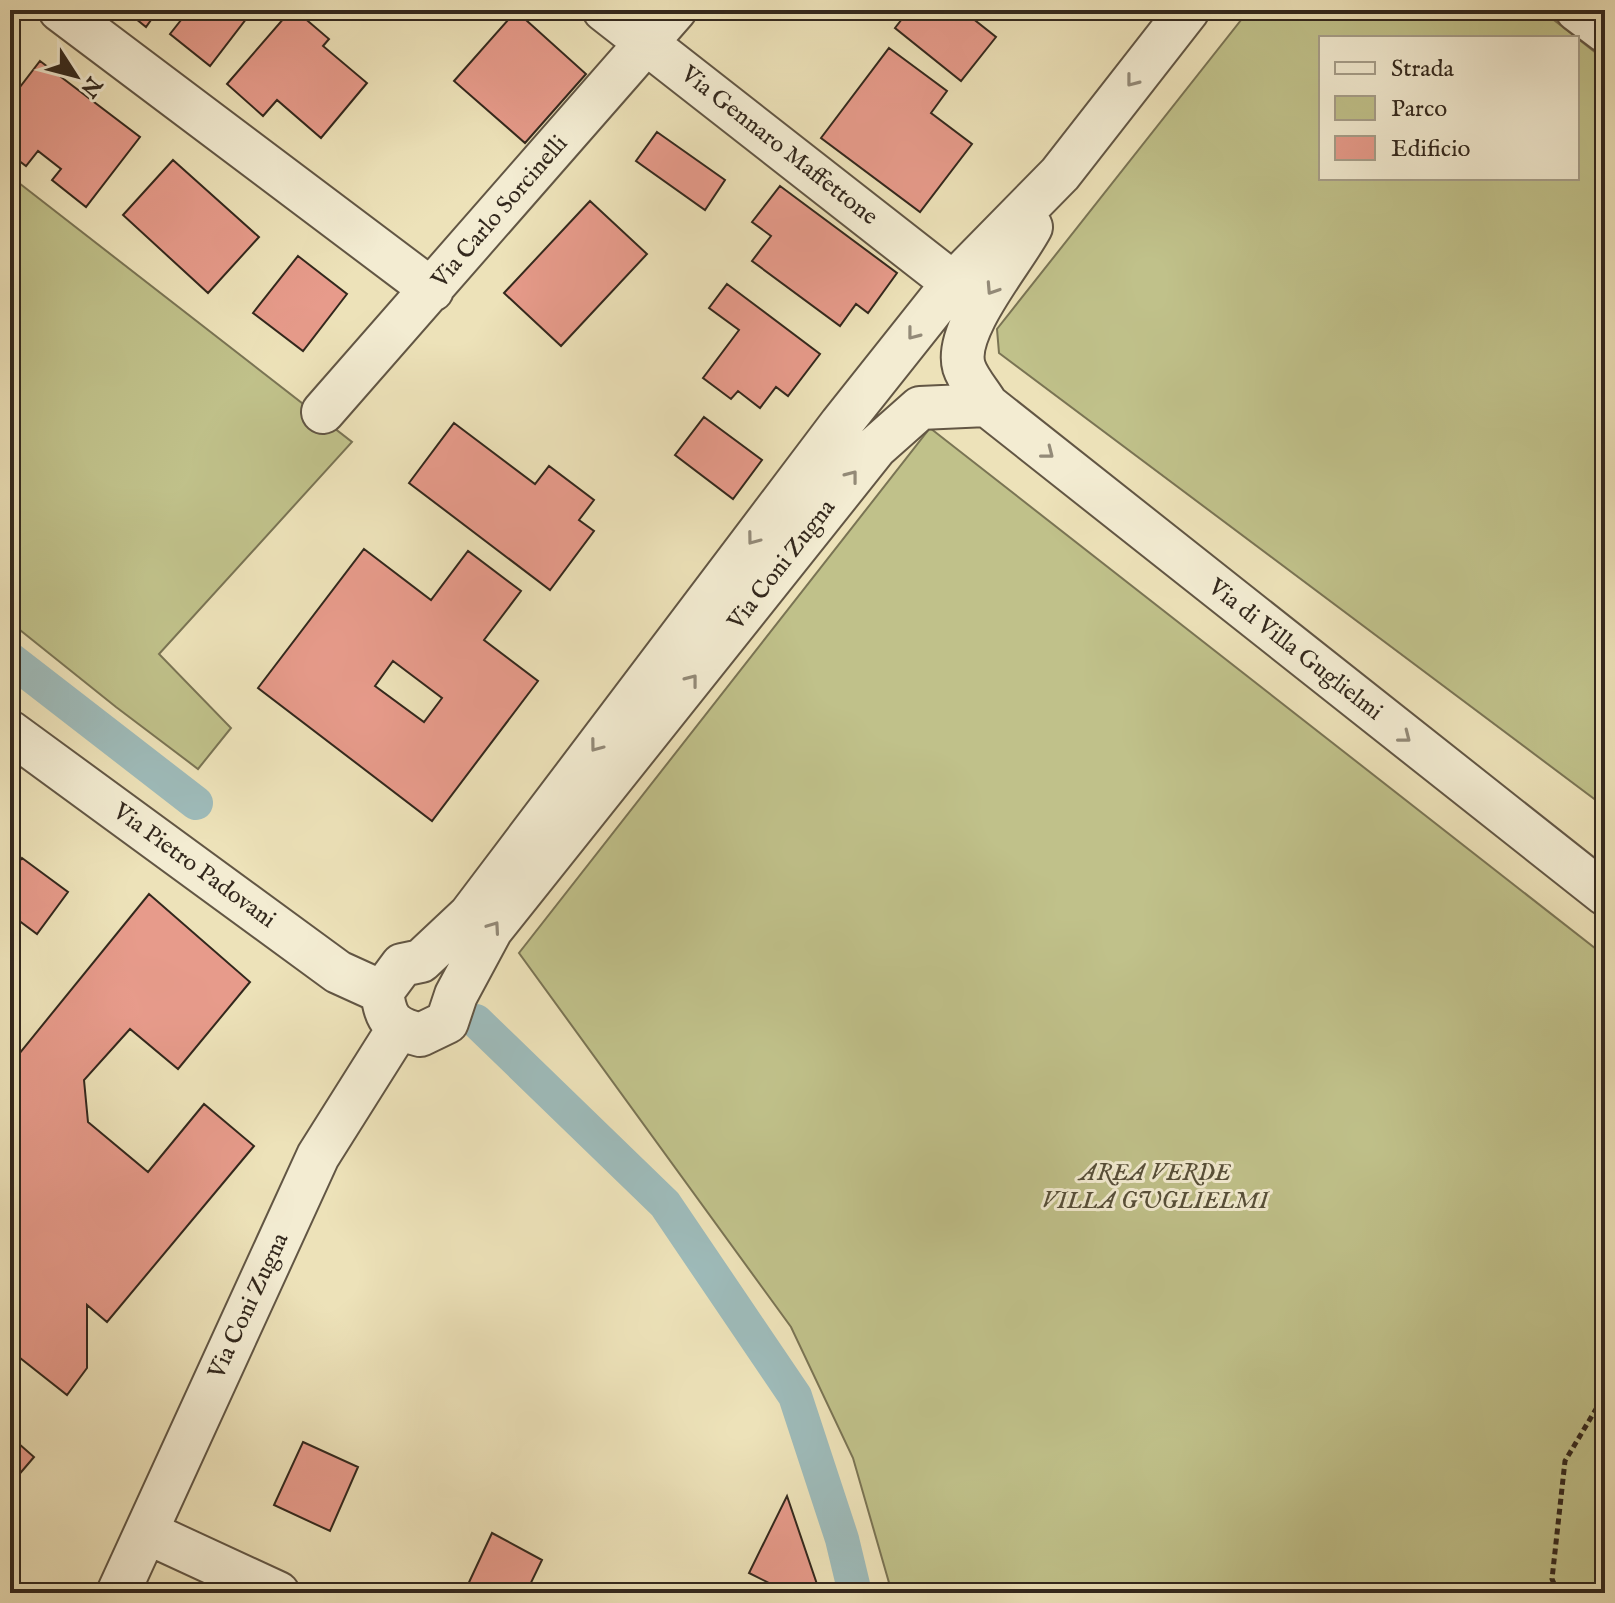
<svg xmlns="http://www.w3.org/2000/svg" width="1615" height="1603" font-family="'IM FELL English',serif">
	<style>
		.green { fill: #c0c18a; stroke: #7a7454; stroke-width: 2 }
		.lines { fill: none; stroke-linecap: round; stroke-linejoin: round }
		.canal { stroke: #9ebbba; stroke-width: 34 }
		.building { fill: #e79b8b; stroke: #33281d; stroke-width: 2; fill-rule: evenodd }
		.minor-casing { stroke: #625644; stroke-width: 46 }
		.path { stroke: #33281d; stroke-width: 5; stroke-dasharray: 6 4; stroke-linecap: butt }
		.minor { stroke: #f3ecd2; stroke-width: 42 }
		.oneway { stroke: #938a78 }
		.labels { text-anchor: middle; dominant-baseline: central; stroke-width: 6; stroke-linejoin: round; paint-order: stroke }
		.street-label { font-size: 24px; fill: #33281d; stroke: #f3ecd2 }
		.park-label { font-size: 24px; font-style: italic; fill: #564e38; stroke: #f3ecd2 }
	</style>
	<rect width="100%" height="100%" fill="#ede2b9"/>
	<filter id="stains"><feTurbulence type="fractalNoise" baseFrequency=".0025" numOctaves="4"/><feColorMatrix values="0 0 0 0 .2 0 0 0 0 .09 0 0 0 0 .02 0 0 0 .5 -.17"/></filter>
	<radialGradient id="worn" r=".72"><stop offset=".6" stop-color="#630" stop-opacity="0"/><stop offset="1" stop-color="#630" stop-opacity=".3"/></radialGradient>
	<path class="green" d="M1249,10h292l36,28h-256v140h256v-140l28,22v747l-606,-454 -2,-24z
		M10,176l342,266 -193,212 72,74 -33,41 -82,-62 -106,-85z
		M930,428l675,528v637h-713l-39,-135 -62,-131 -272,-374z"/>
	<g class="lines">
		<path class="canal" d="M10,659l186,144
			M476,1021l189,183 130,192 47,143 13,54"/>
	</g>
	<path class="building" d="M125,10h33l-12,17z
		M189,10h64l-43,56 -40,-32z
		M291,10h4l34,29 -6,7 44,37 -46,55 -44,-38 -14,16 -36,-32z
		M909,10h53l34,27 -35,44 -66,-53z
		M516,11l70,63 -61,69 -71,-62z
		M889,48l58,43 -16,22 41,31 -52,68 -99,-74z
		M40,61l100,76 -54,70 -34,-27 9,-11 -23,-18 -12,15 -16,-12v-54z
		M657,132l68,48 -20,30 -69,-49z
		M173,160l86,77 -51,56 -85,-78z
		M780,186l117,87 -29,40 -12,-9 -16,22 -88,-65 19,-25 -19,-14z
		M590,201l57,53 -86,92 -57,-53z
		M298,256l49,38 -44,57 -50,-38z
		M727,284l93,70 -32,42 -12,-9 -16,21 -22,-17 -7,8 -28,-21 36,-48 -30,-22z
		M704,417l58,43 -29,39 -58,-44z
		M454,423l81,61 14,-18 45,34 -15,20 15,11 -44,59 -141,-107z
		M364,549l67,51 37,-49 53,40 -37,49 54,41 -106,140 -174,-133zM393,661l49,37 -18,24 -49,-36z
		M22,858l46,34 -31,42 -27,-20v-40z
		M149,894l101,88 -72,87 -48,-40 -46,51 4,42 60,50 56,-68 50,42 -147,176 -20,-17v63l-20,27 -57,-45v-285z
		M10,1436l24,21 -23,27 -1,-1z
		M303,1442l55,25 -28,64 -56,-26z
		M787,1496l33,97h-31l-40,-20z
		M492,1533l50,27 -16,33h-62z"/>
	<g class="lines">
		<defs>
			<path id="minor" d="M60,10l372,280
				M604,10l349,273
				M1577,10l28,21
				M1031,227c-18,34 -78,103 -67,140 4,13 16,26 23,38l618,489
				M987,405l-67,3 -44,39 -385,483 -35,65 -9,27 -27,13c-28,-8 -34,-14 -38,-43l20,-27 19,-4 49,-46 371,-491 112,-141 107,-109 128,-164
				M323,412l352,-402
				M10,732l328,240 44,20
				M146,1532l132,61
				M118,1593l200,-437 80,-127"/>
		</defs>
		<use href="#minor" class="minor-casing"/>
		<path class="path" d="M1558,1593l-6,-14 13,-118 40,-67"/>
		<use href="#minor" class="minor"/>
	</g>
	<defs><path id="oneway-chevron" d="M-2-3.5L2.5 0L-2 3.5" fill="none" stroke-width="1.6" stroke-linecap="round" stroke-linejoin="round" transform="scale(2)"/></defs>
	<g class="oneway">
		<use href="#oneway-chevron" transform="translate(1132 81) rotate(128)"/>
		<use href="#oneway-chevron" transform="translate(992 289) rotate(123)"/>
		<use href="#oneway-chevron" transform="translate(913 334) rotate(128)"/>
		<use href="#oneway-chevron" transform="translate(1048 453) rotate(38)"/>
		<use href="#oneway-chevron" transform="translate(852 476) rotate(-52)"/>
		<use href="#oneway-chevron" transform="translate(753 539) rotate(127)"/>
		<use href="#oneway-chevron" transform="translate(692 680) rotate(-52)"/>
		<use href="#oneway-chevron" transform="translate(1405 737) rotate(38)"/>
		<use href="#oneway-chevron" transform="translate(596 746) rotate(127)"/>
		<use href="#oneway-chevron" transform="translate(494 927) rotate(-55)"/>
	</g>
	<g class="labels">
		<g class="street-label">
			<text transform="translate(779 146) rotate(38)">Via Gennaro Maffettone</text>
			<text transform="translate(500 212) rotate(-49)">Via Carlo Sorcinelli</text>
			<text transform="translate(782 565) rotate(-52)">Via Coni Zugna</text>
			<text transform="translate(1295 650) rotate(38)">Via di Villa Guglielmi</text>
			<text transform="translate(194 866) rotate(36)">Via Pietro Padovani</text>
			<text transform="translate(249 1306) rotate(-65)">Via Coni Zugna</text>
		</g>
		<g class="park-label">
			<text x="1155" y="1173">AREA VERDE<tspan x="1155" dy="28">VILLA GUGLIELMI</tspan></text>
		</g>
	</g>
	<rect width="1615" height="1603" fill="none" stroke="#ede2b9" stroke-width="40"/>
	<rect x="12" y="12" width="1591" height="1579" fill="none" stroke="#33281d" stroke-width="4"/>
	<rect x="20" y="20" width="1575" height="1563" fill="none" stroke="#33281d" stroke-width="2"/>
	<rect x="1319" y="36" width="260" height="144" fill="#f3ecd2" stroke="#a69e8a" stroke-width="2"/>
	<rect x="1335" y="62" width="40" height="12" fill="#f3ecd2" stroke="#a69e8a" stroke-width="2"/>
	<text x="1391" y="76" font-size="24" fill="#33281d">Strada</text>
	<rect x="1335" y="96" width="40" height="24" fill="#c0c18a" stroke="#a69e8a" stroke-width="2"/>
	<text x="1391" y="116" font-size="24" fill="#33281d">Parco</text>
	<rect x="1335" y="136" width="40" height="24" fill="#e79b8b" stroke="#a69e8a" stroke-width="2"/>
	<text x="1391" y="156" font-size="24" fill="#33281d">Edificio</text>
	<g transform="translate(76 76) rotate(126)" stroke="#f3ecd2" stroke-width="6" paint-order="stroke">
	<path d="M0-6L14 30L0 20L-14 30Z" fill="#33281d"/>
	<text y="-12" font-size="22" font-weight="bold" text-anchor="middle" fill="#33281d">N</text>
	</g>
	<rect width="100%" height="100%" filter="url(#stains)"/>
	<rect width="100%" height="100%" fill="url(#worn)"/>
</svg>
